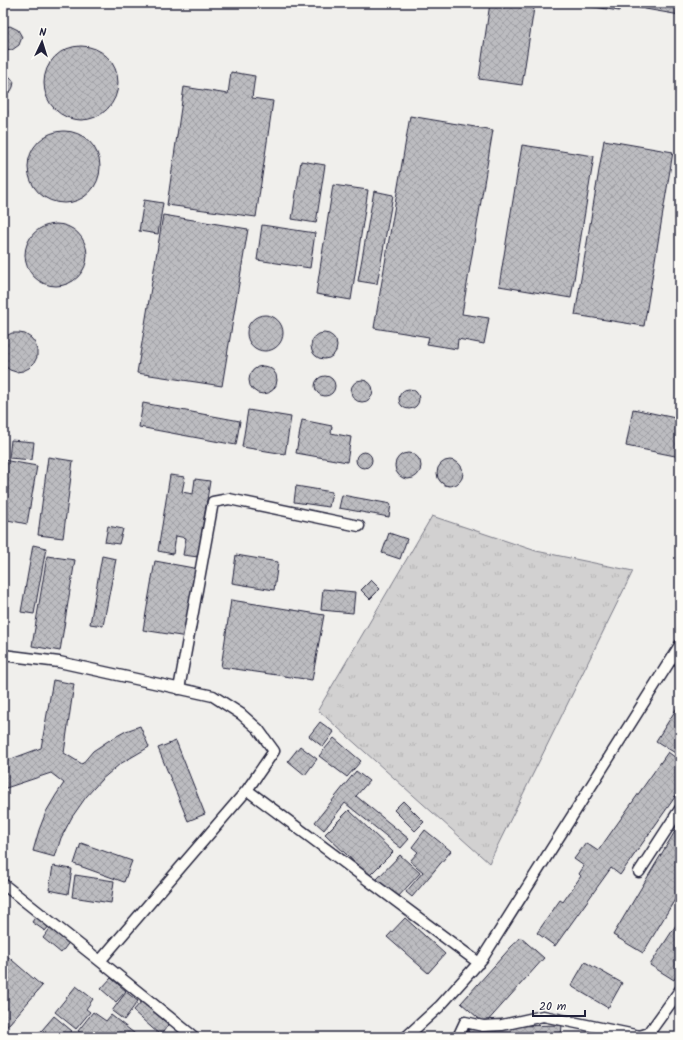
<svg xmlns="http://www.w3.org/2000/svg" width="683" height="1040" font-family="Kalam,sans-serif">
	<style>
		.grass { fill: url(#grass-tufts); stroke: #7a7a86 }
		.building { fill: url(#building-cross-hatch); stroke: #22223b }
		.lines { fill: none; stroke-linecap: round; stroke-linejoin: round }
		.lane-casing { stroke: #22223b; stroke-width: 13 }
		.lane { stroke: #fdfcf7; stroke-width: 10 }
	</style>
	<defs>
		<pattern id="grass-tufts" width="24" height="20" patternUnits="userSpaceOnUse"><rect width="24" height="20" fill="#d2d1d1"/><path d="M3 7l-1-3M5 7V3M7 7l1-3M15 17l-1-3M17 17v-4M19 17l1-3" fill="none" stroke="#b4b3b4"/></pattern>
		<pattern id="building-cross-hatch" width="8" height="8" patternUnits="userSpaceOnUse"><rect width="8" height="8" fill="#bcbcc0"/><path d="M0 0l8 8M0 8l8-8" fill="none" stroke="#a1a1a6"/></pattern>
	</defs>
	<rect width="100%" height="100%" fill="#f0efec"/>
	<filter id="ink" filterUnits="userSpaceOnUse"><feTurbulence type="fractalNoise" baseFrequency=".025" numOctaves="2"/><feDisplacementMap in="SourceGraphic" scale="8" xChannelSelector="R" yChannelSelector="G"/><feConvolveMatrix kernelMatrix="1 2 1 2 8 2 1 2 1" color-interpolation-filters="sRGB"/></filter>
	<g filter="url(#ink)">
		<path class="grass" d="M432,516l104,35 97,20 -144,292 -171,-153z"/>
		<path class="building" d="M490,3h9l35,5 -12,77 -43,-6z
			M582,3h39l-2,8 -37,-6z
			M629,3h51v12l-52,-9z
			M10,26l8,4 4,7 -3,8 -7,5 -8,-1 -1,-1v-20z
			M44 83a37 37 0 1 1 74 0a37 37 0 1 1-74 0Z
			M231,72l24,4 -3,22 21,3 -17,116 -89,-12 17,-118 44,7z
			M3,73l4,1 4,4 3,4 -1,5 -2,4 -4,3 -4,1z
			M3,106l4,4v4l-2,3 -2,1z
			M410,116l83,14 -31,184 27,4 -5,26 -26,-5 -1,10 -30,-5 2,-7 -55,-9z
			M28 167a36 36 0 1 1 72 0a36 36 0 1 1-72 0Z
			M604,140l69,12 -29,174 -69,-11z
			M522,145l72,11 -23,142 -72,-12z
			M301,161l24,4 -9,58 -24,-4z
			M333,185l35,5 -17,110 -35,-6z
			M374,191l19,4 -16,89 -19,-3z
			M144,200l19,3 -5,31 -19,-3z
			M163,215l85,14 -26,157 -85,-13z
			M25 255a31 31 0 1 1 62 0a31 31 0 1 1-62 0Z
			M262,225l53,8 -5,35 -53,-8z
			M247 333a18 18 0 1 1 36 0a18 18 0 1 1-36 0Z
			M12,333h7l6,1 6,4 4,5 2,7v7l-3,6 -5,5 -6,3 -7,1 -6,-2 -7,-5v-26l3,-3z
			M311 346a13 13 0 1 1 26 0a13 13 0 1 1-26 0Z
			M249 380a14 14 0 1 1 28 0a14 14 0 1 1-28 0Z
			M315 386a10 10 0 1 1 20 0a10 10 0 1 1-20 0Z
			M351 391a11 11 0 1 1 22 0a11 11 0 1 1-22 0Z
			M399 399a10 10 0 1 1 20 0a10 10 0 1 1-20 0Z
			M143,403l97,18 -4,24 -97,-18z
			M633,409l47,10v38l-54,-11z
			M248,410l43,7 -6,37 -43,-7z
			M302,420l30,6 -1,7 20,4 -4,25 -51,-9z
			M11,440l23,2 -2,18 -23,-2z
			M356 460a8 8 0 1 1 16 0a8 8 0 1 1-16 0Z
			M395 466a13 13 0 1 1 26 0a13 13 0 1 1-26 0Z
			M48,457l25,4 -10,77 -25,-3z
			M437 473a13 13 0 1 1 26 0a13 13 0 1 1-26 0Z
			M3,460l34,6 -10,58 -24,-5z
			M170,475l15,2 -3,15 11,2 2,-15 15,2 -12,76 -15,-2 3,-17 -10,-2 -3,18 -15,-3z
			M296,486l36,6 -3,15 -35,-5z
			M342,495l49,9 -2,13 -50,-9z
			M108,526l15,3 -4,15 -14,-2z
			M389,533l18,6 -7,20 -18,-6z
			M33,545l13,3 -12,66 -13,-2z
			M236,555l42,7 -4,28 -42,-7z
			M47,556l28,4 -15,91 -28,-5z
			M102,556l14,3 -13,67 -13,-2z
			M155,561l44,8 -12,68 -44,-7z
			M371,580l9,9 -10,10 -9,-9z
			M323,589l32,3 -2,21 -32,-3z
			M231,600l93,15 -12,65 -91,-13z
			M53,680l21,4 -10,69 18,11 11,-13 15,-10 18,-10 14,-5 9,21 -29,17 -19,16 -15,17 -14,20 -11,21 -6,19 -22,-6 6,-21 7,-18 10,-17 8,-12 -13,-10 -48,16v-27l38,-14z
			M680,703v53l-24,-15z
			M320,722l14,10 -11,15 -14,-11z
			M334,738l27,23 -14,16 -28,-21z
			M176,741l29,73 -17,7 -30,-73z
			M300,746l17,13 -12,16 -17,-14z
			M668,752l12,9v29l-60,85 -9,-7 -56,78 -18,-13 23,-33 3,2 18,-26 -2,-2 5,-8 -10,-7 12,-16 12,8z
			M356,771l13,10 -13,15 53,43 -8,9 -56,-45 -21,27 -9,-8z
			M403,801l21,21 -9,9 -21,-21z
			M349,810l44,42 -24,24 -44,-42z
			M680,823v68l-37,62 -30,-18z
			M425,830l26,21 -39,46 -6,-5 17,-20 -13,-11 8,-9 -6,-5z
			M81,843l51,18 -8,21 -50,-18z
			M400,855l20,18 -23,25 -21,-18z
			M53,866l19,3 -4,25 -19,-4z
			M75,875l39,6 -3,22 -39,-6z
			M36,916l14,9 -5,6 -13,-9z
			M405,918l40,36 -17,19 -41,-36z
			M680,919v51l-6,10 -24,-15z
			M52,926l18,15 -9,12 -18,-15z
			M520,937l24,21 -59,66 -24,-21z
			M5,954l37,32 -39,45v-75z
			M585,962l37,21 -14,25 -37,-22z
			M111,978l15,13 -10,11 -15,-13z
			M76,986l17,13 -7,10 4,3 -14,17 -21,-17z
			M126,992l12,9 -14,19 -12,-9z
			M142,1001l27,24 -9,10 -27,-24z
			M93,1012l13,9 5,-6 28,22h-33l-3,-2 -2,2h-16l-7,-6z
			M54,1016l18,15 -6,6h-30z
			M562,1025l-1,12h-93l1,-10z"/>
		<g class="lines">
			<defs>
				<path id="lane" d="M3,655l56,7 154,34 28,18 17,15 16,22 -27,39 -147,171
					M179,689l34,-187 16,-3 130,27
					M247,790l232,173
					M639,872l41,-63
					M3,884l97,77 94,76
					M406,1037l34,-31 42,-47 198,-314
					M458,1037l7,-15 18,4 19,-1 41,-9 97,20 9,-3 31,-43"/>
			</defs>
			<use href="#lane" class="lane-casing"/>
			<use href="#lane" class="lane"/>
		</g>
	</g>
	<rect width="683" height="1040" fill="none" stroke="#fdfcf7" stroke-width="16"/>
	<rect x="8" y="8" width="667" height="1024" fill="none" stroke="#22223b" stroke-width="1.5" filter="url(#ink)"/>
	<g transform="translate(42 42) rotate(4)" stroke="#fdfcf7" stroke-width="3" paint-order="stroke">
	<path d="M0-3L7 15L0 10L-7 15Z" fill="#22223b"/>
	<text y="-6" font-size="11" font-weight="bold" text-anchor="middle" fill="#22223b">N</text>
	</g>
	<path d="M533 1010v6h52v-6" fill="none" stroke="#22223b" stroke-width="2"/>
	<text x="539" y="1010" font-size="12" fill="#22223b" stroke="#fdfcf7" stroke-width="3" paint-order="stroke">20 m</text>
</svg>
